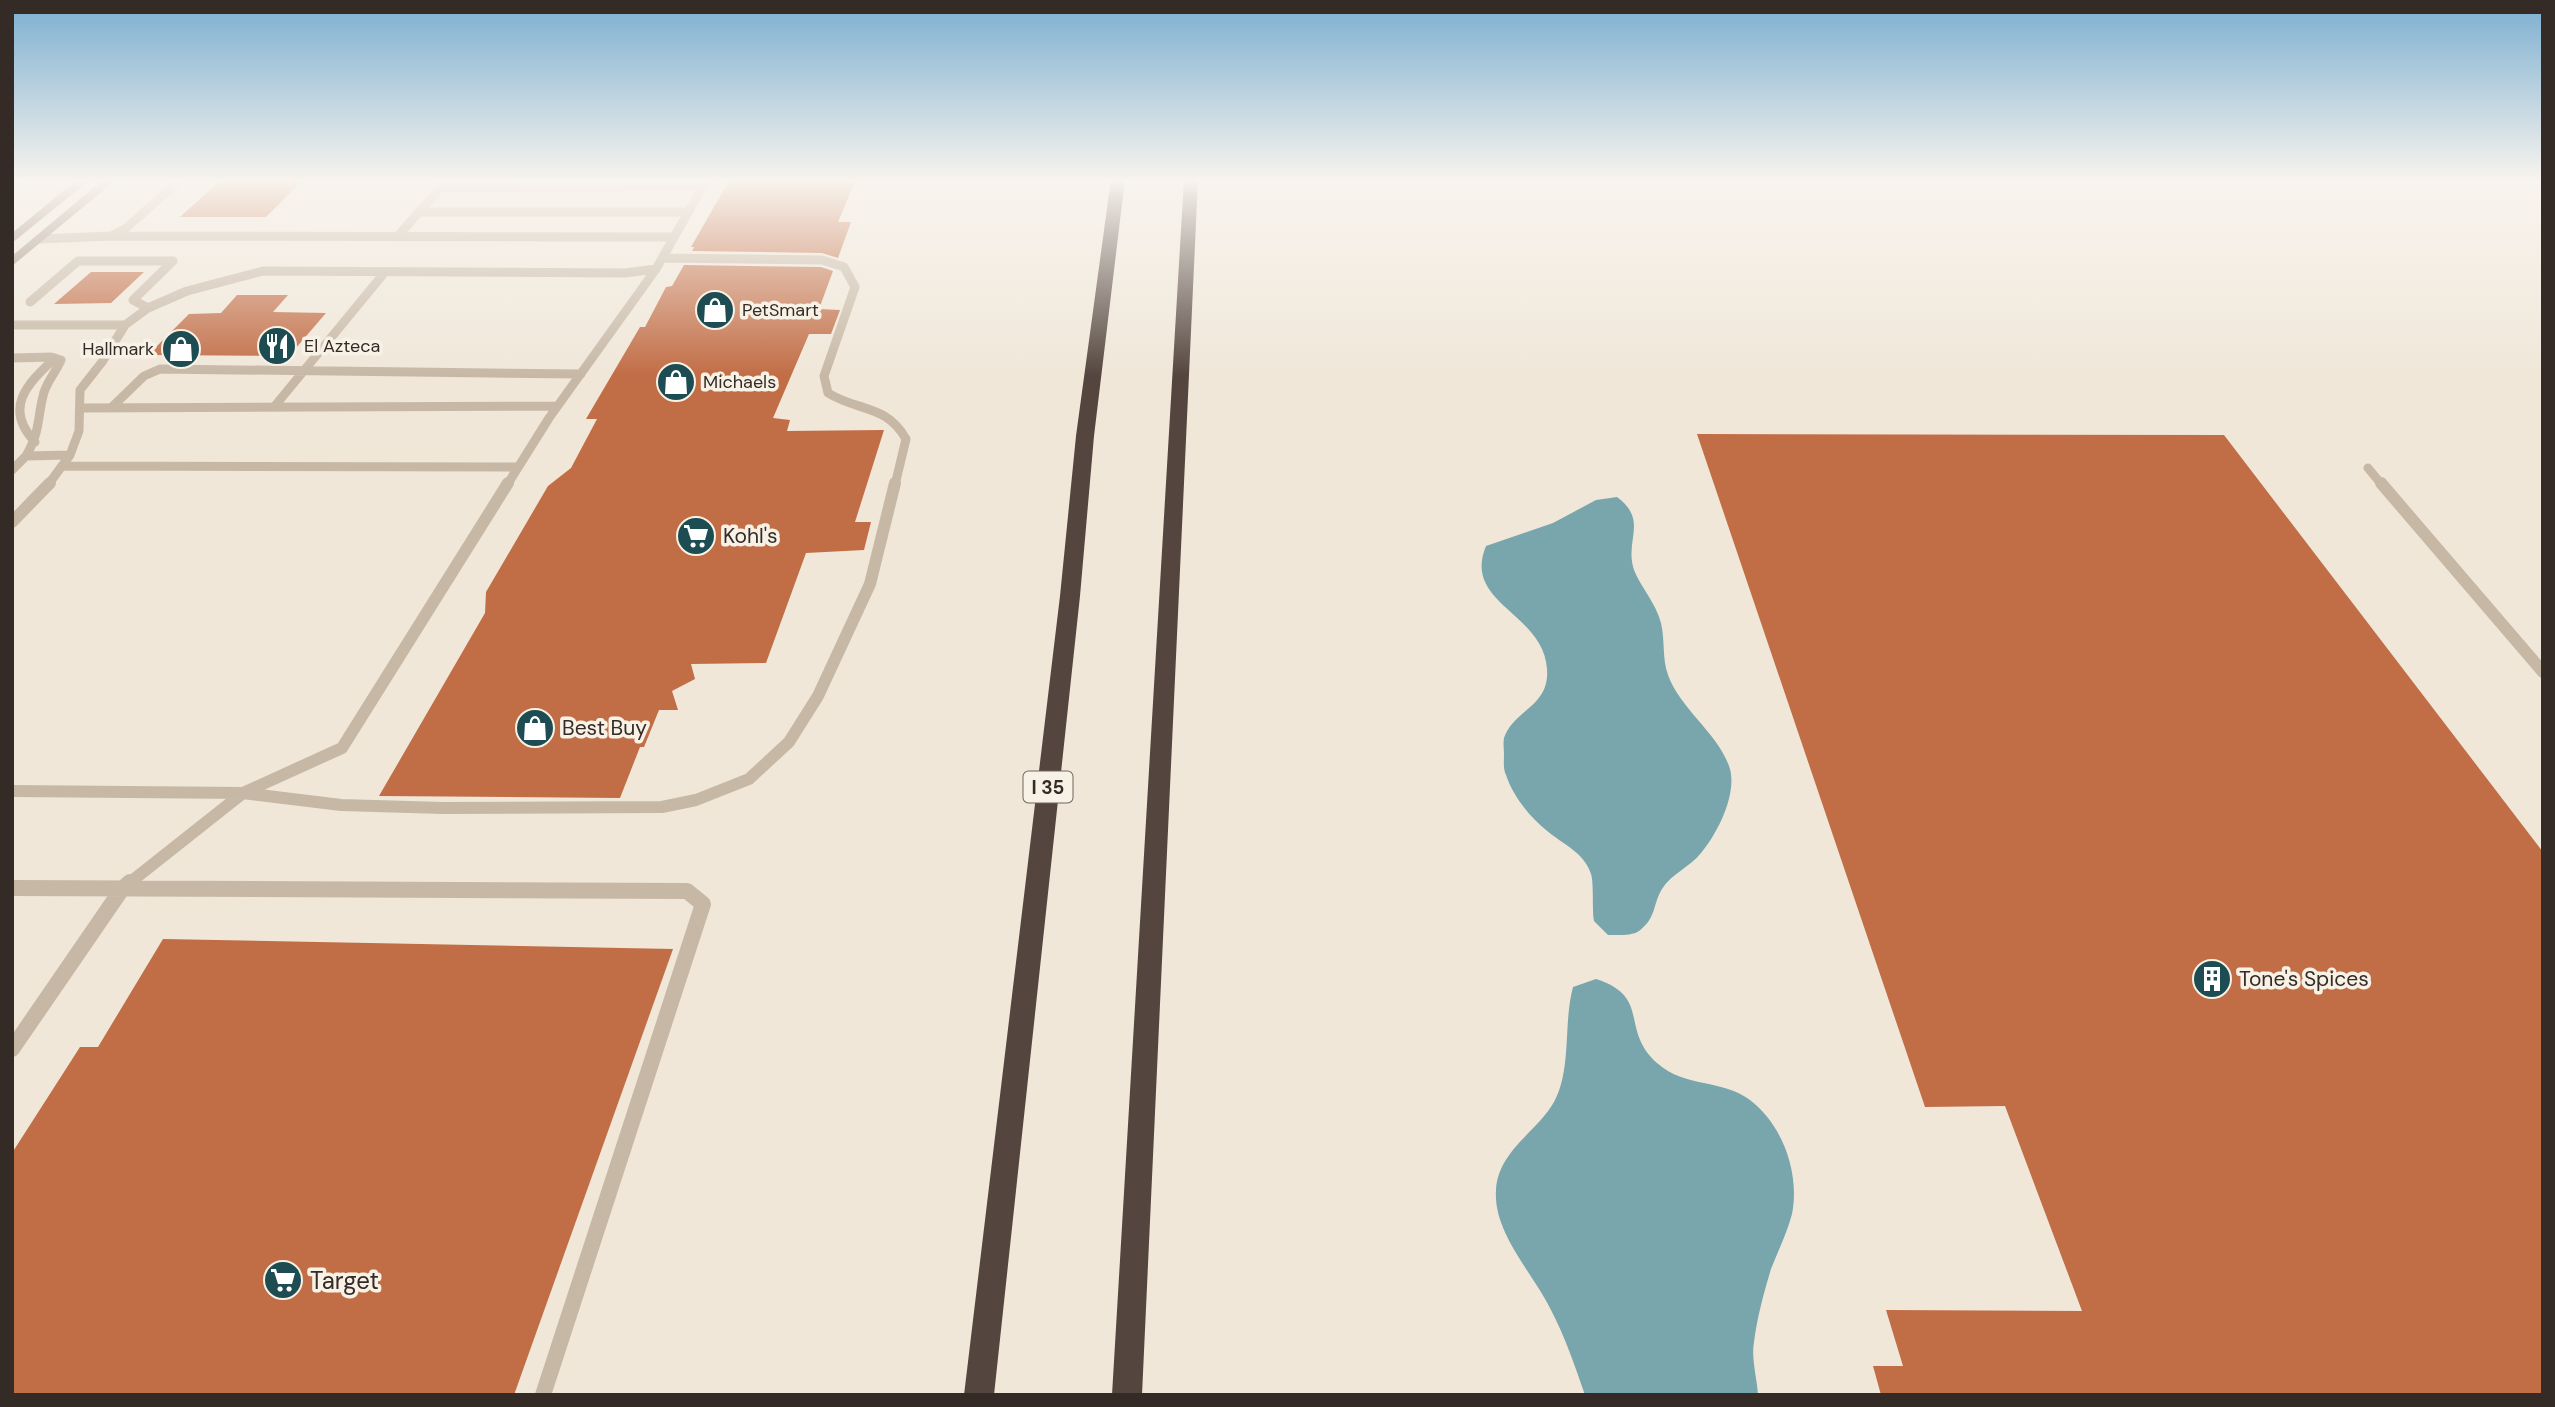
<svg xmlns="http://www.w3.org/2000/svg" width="2555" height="1407" font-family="'DM Sans',sans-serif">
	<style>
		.water { fill: #79a6ac }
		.building { fill: #c16d46 }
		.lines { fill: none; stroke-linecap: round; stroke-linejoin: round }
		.service-far2 { stroke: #c7b8a6; stroke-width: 9 }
		.service-far1 { stroke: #c7b8a6; stroke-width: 12 }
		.service { stroke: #c7b8a6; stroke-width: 16 }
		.secondary { fill: #9b8777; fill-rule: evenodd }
		.motorway { fill: #54463e; fill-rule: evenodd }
		.labels { text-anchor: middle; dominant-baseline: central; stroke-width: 7; stroke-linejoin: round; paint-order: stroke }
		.far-poi-label { font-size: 18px; fill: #342b26; stroke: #f8f1e5; text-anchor: start }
		.shield { fill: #f8f1e5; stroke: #6f665f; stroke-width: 2 }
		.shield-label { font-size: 19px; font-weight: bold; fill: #342b26 }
		.poi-label { font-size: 21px; fill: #342b26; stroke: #f8f1e5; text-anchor: start }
		.near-poi-label { font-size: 24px; fill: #342b26; stroke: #f8f1e5; text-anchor: start }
	</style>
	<rect width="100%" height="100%" fill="#f0e7d9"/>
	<path class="water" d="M1617,497c32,24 7,43 17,73 6,16 22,33 27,53 4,16 1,36 7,52 12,34 52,60 62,94 7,26 -13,65 -29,84 -11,14 -30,21 -39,36 -10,17 -5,28 -23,42 -7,5 -21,4 -31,4l-14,-14c-2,-12 0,-38 -3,-47 -7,-22 -29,-30 -45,-44 -17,-14 -33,-34 -40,-55 -3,-6 -2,-14 -2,-21 0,-4 -1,-11 0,-16 9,-28 46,-31 43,-69 -4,-57 -85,-65 -61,-123l67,-23 43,-23z
		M1596,979c56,18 23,50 61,84 28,25 66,16 93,37 33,25 50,74 42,114 -5,19 -14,37 -21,55 -7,23 -14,49 -17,73 -3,16 3,36 4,53h-173c-10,-29 -20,-58 -34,-85 -18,-37 -58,-77 -55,-120 2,-39 41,-58 58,-88 18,-33 9,-78 19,-115z"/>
	<path class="building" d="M222,179h82l-38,38h-86z
		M730,179h126l-18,43h13l-13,36 -16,-5 -130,-2 2,-4h-3z
		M684,265l137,2 12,4 -14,38 21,1 -9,24h-22l-36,84 17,2 -3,11 97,-1 -29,92h16l-7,28 -58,3 -40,110 -75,1 4,15 -23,12 6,19h-19l-15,37h-4l-20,51 -241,-2 106,-183 1,-21 62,-106 23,-18 26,-49h-11l54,-92h5l21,-40 6,-1z
		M91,272h53l-33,31 -57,1z
		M237,295h51l-15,17 53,1 -37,43 -141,-1 41,-41 32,-1z
		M1697,434l527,1 319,417v543h-662l-8,-29h30l-17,-56 196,1 -77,-205 -80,1z
		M163,939l510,10 -159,446h-502v-242l68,-106h18z"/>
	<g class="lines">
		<path class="service-far2" d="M12,184l7,-5
			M440,188l263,-2
			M420,212h268
			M111,236l563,1
			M397,237l51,-58
			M39,239l72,-3 14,-7 56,-50
			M662,258l160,2 22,7 11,20 -31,89 4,17c31,19 58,11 78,46l-11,46
			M30,302l48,-41h95l-40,39 15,8
			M12,325h113l-23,37 -22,28 -1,41 -9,24 -22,30
			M125,325l23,-17 39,-17 76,-20 362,2 31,-4 51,-90
			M12,358l39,-1 10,3c-5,12 -16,24 -18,36 -6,25 -3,36 -17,60l44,-1
			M274,407l111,-135
			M80,408l477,-2
			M111,408l33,-32 16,-7 421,5
			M35,442c-32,-34 -8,-58 20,-84
			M63,466l455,1
			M2368,468l14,17
			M12,470l14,-14
			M507,485l42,-67 107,-149"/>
		<path class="service-far1" d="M2381,483l162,189
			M12,522l38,-39
			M12,791l231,2 98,12 102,3 219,-1 34,-7 53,-21 40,-37 29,-46 52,-112 25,-101
			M128,884l115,-91 99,-45 166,-265"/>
		<path class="service" d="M12,888l675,3 16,13 -160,491
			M12,1049l110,-160 8,-7"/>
		<path class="secondary" d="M78,179h13l-79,64v-10z
			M104,179h13l-105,87v-10z"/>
		<path class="motorway" d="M1111,179h14l-31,257 -14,160 -86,799h-30l96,-799 16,-160z
			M1184,179h14l-56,1216h-30z"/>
	</g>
	<linearGradient id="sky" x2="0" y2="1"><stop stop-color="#7baed0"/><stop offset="0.48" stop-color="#f8f4ee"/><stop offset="1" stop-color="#f8f4ee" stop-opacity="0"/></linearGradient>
	<rect width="2555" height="376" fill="url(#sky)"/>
	<defs>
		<symbol id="shop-disc" viewBox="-11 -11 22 22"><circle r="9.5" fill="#1e4c53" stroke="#f8f1e5"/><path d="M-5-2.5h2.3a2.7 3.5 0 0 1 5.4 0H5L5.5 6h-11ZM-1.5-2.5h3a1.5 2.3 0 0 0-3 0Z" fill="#fff"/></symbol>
		<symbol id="restaurant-disc" viewBox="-11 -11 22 22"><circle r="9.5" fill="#1e4c53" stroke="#f8f1e5"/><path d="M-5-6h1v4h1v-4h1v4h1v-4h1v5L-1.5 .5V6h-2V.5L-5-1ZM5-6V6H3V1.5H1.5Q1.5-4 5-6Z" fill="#fff"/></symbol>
		<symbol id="supermarket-disc" viewBox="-11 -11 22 22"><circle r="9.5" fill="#1e4c53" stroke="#f8f1e5"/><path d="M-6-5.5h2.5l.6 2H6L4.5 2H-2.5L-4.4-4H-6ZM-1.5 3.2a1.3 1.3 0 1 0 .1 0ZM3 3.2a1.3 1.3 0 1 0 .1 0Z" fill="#fff"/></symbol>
		<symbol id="building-disc" viewBox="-11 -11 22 22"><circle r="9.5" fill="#1e4c53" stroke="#f8f1e5"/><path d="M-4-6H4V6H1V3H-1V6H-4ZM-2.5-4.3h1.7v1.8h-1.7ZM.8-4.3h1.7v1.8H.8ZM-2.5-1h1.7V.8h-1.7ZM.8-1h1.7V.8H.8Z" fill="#fff"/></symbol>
	</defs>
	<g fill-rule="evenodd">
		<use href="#shop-disc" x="693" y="288" width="44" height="44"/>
		<use href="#restaurant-disc" x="255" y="324" width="44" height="44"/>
		<use href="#shop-disc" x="159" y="327" width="44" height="44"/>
		<use href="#shop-disc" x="654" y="360" width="44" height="44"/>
		<use href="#supermarket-disc" x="674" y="514" width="44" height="44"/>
		<use href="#shop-disc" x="513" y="706" width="44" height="44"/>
		<use href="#building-disc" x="2190" y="957" width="44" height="44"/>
		<use href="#supermarket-disc" x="261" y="1258" width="44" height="44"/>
	</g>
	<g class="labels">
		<g class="far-poi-label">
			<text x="742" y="310">PetSmart</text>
			<text x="304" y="346">El Azteca</text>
			<text x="154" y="349" text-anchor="end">Hallmark</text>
			<text x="703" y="382">Michaels</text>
		</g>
		<rect class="shield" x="1023.5" y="771.5" width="49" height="31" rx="5"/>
		<g class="shield-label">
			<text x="1048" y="787">I 35</text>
		</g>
		<g class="poi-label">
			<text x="723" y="536">Kohl's</text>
			<text x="562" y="728">Best Buy</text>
			<text x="2239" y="979">Tone's Spices</text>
		</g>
		<g class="near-poi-label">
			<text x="310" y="1280">Target</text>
		</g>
	</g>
	<rect width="2555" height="1407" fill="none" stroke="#342b26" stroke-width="28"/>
</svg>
